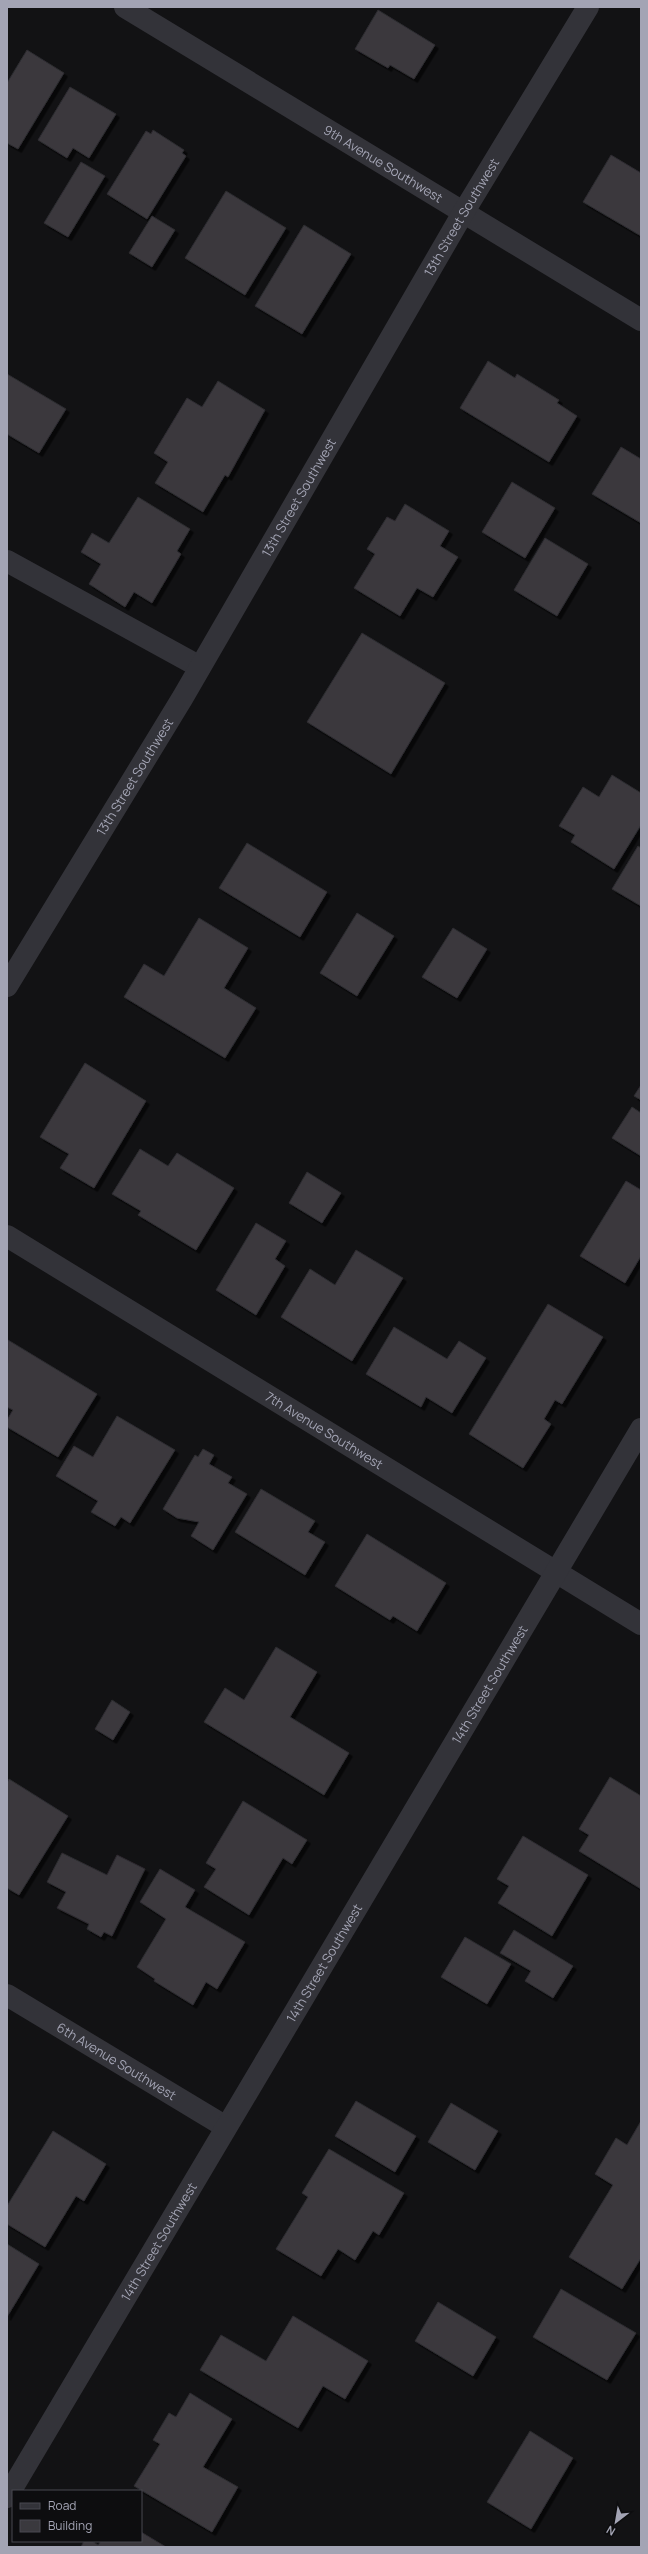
<svg xmlns="http://www.w3.org/2000/svg" width="648" height="2554" font-family="Manrope,sans-serif">
	<style>
		.building { fill: #3a393e; stroke: #2d2c30; filter: url(#shadow) }
		.lines { fill: none; stroke-linecap: round; stroke-linejoin: round }
		.minor { stroke: #333339; stroke-width: 22 }
		.labels { text-anchor: middle; dominant-baseline: central; stroke-width: 3; stroke-linejoin: round; paint-order: stroke }
		.street-label { font-size: 13px; fill: #a3a4b4; stroke: #0d0d0f }
	</style>
	<defs>
		<filter id="shadow"><feDropShadow dx="3.5" dy="3.5" stdDeviation="0" flood-color="#0009"/></filter>
	</defs>
	<rect width="100%" height="100%" fill="#121214"/>
	<path class="building" d="M378,10l57,35 -21,34 -24,-14 -2,3 -33,-19z
		M27,50l37,23 -46,76 -11,-6v-60z
		M70,87l46,27 -27,44 -16,-10 -6,10 -29,-18z
		M153,130l31,20 -2,3 4,3 -39,63 -40,-25 39,-63 5,3z
		M611,155l30,18v63l-58,-34z
		M81,162l24,14 -37,61 -24,-14z
		M226,191l60,37 -41,67 -60,-37z
		M152,216l23,14 -23,37 -23,-14z
		M304,225l47,29 -49,80 -47,-28z
		M488,361l27,17 2,-4 42,26 -2,3 20,13 -28,46 -89,-54z
		M7,374l59,35 -27,44 -32,-19z
		M218,381l47,29 -37,67 -3,-2 -22,37 -48,-29 13,-21 -14,-9 33,-55 15,9z
		M621,447l20,12v64l-49,-29z
		M512,482l43,26 -30,50 -43,-26z
		M138,497l52,32 -13,22 4,3 -29,49 -18,-11 -9,15 -36,-23 12,-20 -20,-12 11,-19 17,10z
		M405,504l44,27 -9,15 18,11 -25,40 -16,-9 -17,28 -46,-28 21,-34 -8,-5 20,-32 8,4z
		M545,538l43,26 -31,52 -43,-26z
		M362,633l83,50 -54,91 -84,-52z
		M612,775l29,18v32l-27,44 -43,-27 4,-7 -16,-9 24,-39 16,10z
		M247,843l80,49 -27,45 -81,-49z
		M638,846l3,2v58l-29,-17z
		M357,913l37,23 -37,60 -37,-23z
		M199,918l49,30 -24,40 32,20 -31,50 -101,-61 20,-33 20,12z
		M453,928l34,21 -30,49 -35,-21z
		M85,1063l61,38 -52,87 -34,-20 9,-14 -29,-17z
		M641,1085v15l-7,-4z
		M632,1107l9,6v43l-29,-18z
		M140,1149l28,17 9,-13 57,35 -38,62 -58,-35 3,-4 -29,-17z
		M307,1172l34,21 -19,30 -33,-20z
		M626,1181l15,9v66l-16,27 -45,-27z
		M256,1223l30,18 -11,18 10,7 -29,49 -40,-25z
		M356,1250l47,28 -51,83 -71,-44 29,-48 25,16z
		M548,1304l55,33 -41,67 -7,-4 -11,19 7,5 -28,44 -54,-34z
		M394,1327l53,32 12,-18 27,17 -34,55 -26,-16 -5,10 -55,-33z
		M8,1340l89,54 -39,63 -51,-30v-7l6,-10 -6,-3z
		M117,1416l58,34 -45,73 -9,-6 -6,9 -24,-14 7,-11 -42,-25 18,-30 19,11z
		M203,1449l11,6 -5,9 23,13 -4,6 19,11 -34,56 -22,-14 8,-14 -22,-4 -14,-9 32,-54 3,2z
		M261,1489l54,32 -7,11 17,10 -20,33 -70,-43z
		M367,1534l79,49 -29,48 -24,-15 -3,4 -55,-34z
		M276,1647l41,25 -27,45 59,36 -25,42 -120,-73 21,-34 19,12z
		M112,1700l18,12 -17,28 -18,-11z
		M610,1777l31,19v93l-62,-38 10,-16 -10,-6z
		M9,1779l59,37 -49,79 -12,-7v-105z
		M243,1801l64,39 -15,24 -9,-6 -34,57 -45,-28 12,-18 -10,-6z
		M523,1836l65,39 -36,61 -54,-33 11,-17 -12,-7z
		M62,1853l45,22 10,-20 28,14 -33,67 -8,-4 -3,5 -14,-8 2,-5 -32,-16 9,-16 -19,-10z
		M160,1869l35,21 -10,17 60,35 -28,47 -11,-7 -13,23 -39,-24 1,-2 -18,-12 29,-48 -26,-17z
		M514,1930l59,36 -20,32 -28,-17 6,-10 -31,-18z
		M465,1937l46,27 -24,40 -46,-27z
		M356,2101l60,35 -21,36 -60,-36z
		M451,2103l47,28 -23,39 -47,-28z
		M641,2121v137l-19,31 -53,-32 44,-72 -18,-11 21,-36 11,7z
		M53,2131l53,33 -22,37 -8,-5 -31,51 -38,-23v-18z
		M329,2149l75,44 -25,42 -6,-4 -18,29 -17,-11 -17,27 -45,-27 32,-52 -6,-4z
		M7,2244l32,20 -32,53z
		M561,2289l75,44 -29,47 -74,-43z
		M438,2302l58,35 -23,39 -58,-35z
		M293,2316l75,45 -23,38 -22,-13 -25,42 -98,-58 21,-35 45,26z
		M190,2393l42,26 -29,48 35,20 -26,45 -78,-46 26,-42 -7,-4 16,-27 7,4z
		M530,2431l43,27 -42,71 -44,-27z
		M141,2532l25,15h-85l3,-6h8l6,4 3,-4h40z"/>
	<g class="lines">
		<g class="minor">
			<path id="s1" d="M125,7l516,313"/>
			<path d="M7,561l193,106"/>
			<path id="s2" d="M7,986l176,-289 280,-484 125,-206"/>
			<path id="s3" d="M7,1236l634,388"/>
			<path id="s4" d="M7,1995l219,132"/>
			<path id="s5" d="M7,2497l634,-1068"/>
		</g>
	</g>
	<g class="labels">
		<g class="street-label">
			<text stroke="none"><textPath href="#s1" startOffset="302">9th Avenue Southwest</textPath></text>
			<text stroke="none"><textPath href="#s2" startOffset="893">13th Street Southwest</textPath></text>
			<text stroke="none"><textPath href="#s2" startOffset="569">13th Street Southwest</textPath></text>
			<text stroke="none"><textPath href="#s2" startOffset="245">13th Street Southwest</textPath></text>
			<text stroke="none"><textPath href="#s3" startOffset="372">7th Avenue Southwest</textPath></text>
			<text stroke="none"><textPath href="#s5" startOffset="945">14th Street Southwest</textPath></text>
			<text stroke="none"><textPath href="#s5" startOffset="621">14th Street Southwest</textPath></text>
			<text stroke="none"><textPath href="#s4" startOffset="128">6th Avenue Southwest</textPath></text>
			<text stroke="none"><textPath href="#s5" startOffset="297">14th Street Southwest</textPath></text>
		</g>
	</g>
	<rect width="648" height="2554" fill="none" stroke="#a3a4b4" stroke-width="16"/>
	<rect x="12" y="2490" width="130" height="52" fill="#0d0d0f" stroke="#494951"/>
	<rect x="20" y="2503" width="20" height="6" fill="#333339" stroke="#494951"/>
	<text x="48" y="2510" font-size="12" fill="#a3a4b4">Road</text>
	<rect x="20" y="2520" width="20" height="12" fill="#3a393e" stroke="#494951"/>
	<text x="48" y="2530" font-size="12" fill="#a3a4b4">Building</text>
	<g transform="translate(616 2522) rotate(211)" stroke="#0d0d0f" stroke-width="3" paint-order="stroke">
	<path d="M0-3L7 15L0 10L-7 15Z" fill="#a3a4b4"/>
	<text y="-6" font-size="11" font-weight="bold" text-anchor="middle" fill="#a3a4b4">N</text>
	</g>
</svg>
